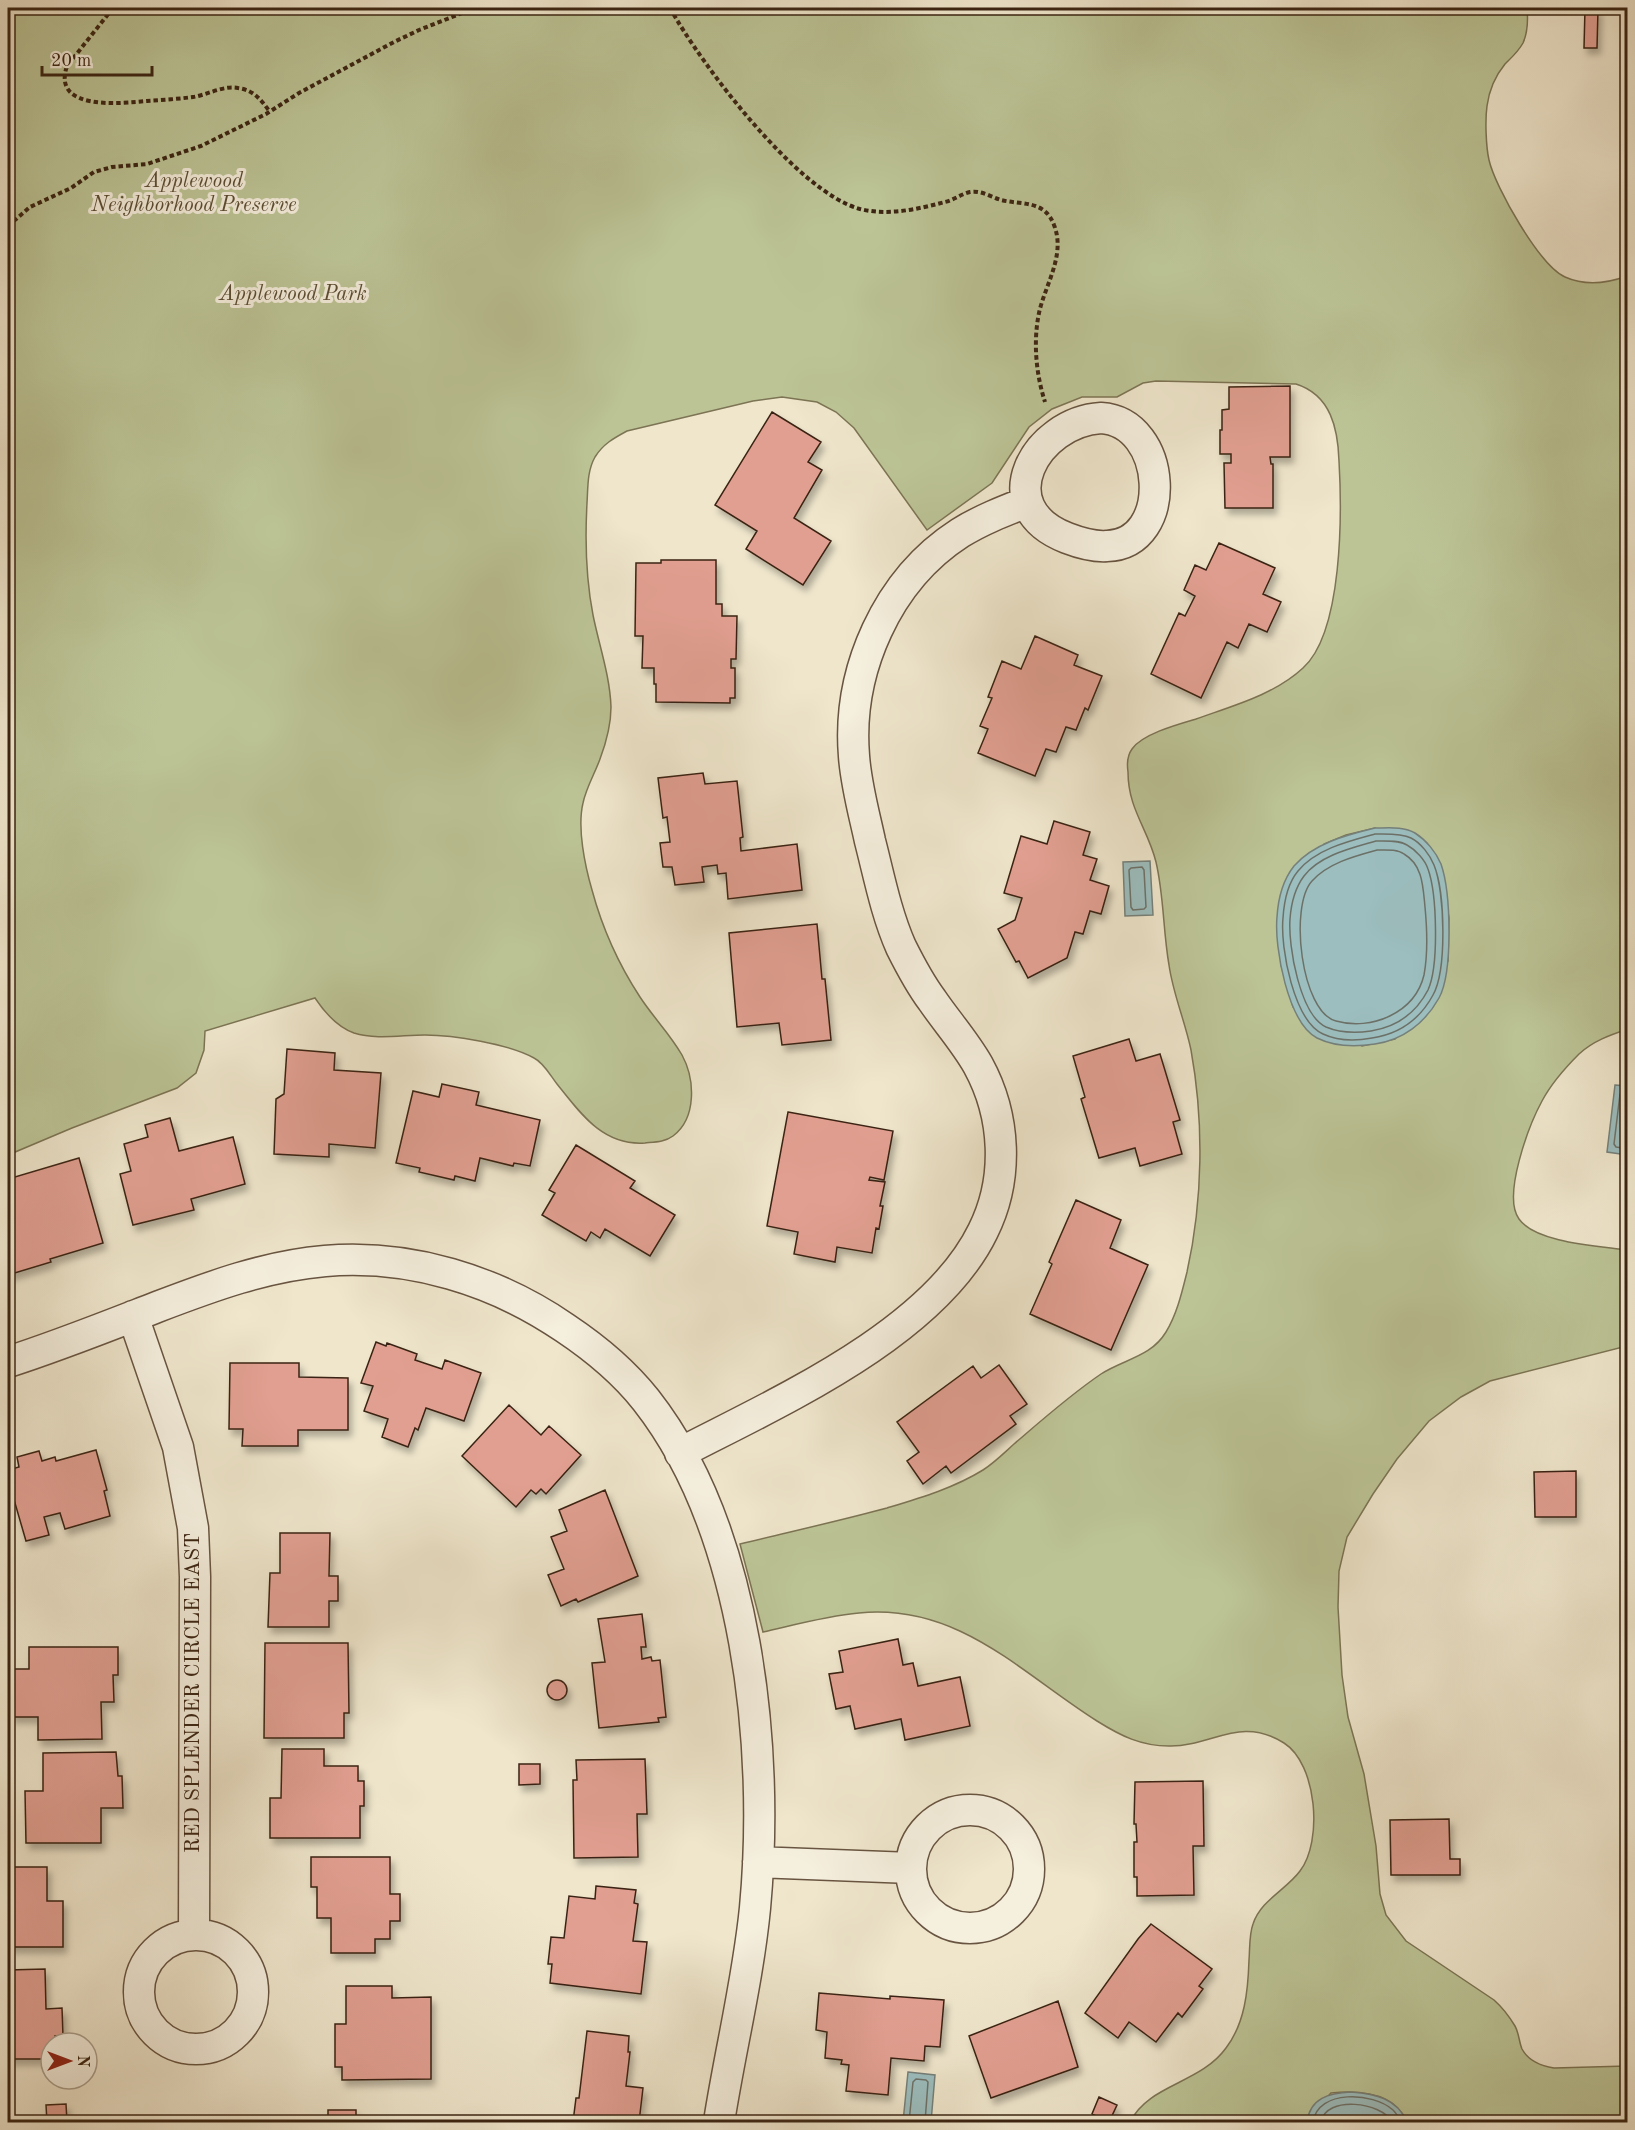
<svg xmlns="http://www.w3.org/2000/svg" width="1635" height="2130" font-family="'Old Standard TT',serif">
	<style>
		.green { fill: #bcc496; stroke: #7c7454; stroke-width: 1.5; fill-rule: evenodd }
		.water { fill: #9cbebf; stroke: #75807a; stroke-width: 1.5 }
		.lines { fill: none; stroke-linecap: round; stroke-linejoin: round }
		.shore { stroke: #6c7168; stroke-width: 1.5 }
		.building { fill: #e19f91; stroke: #3b2412; stroke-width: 1.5; filter: url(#shadow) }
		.minor-casing { stroke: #685440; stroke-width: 33 }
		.path { stroke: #3b2412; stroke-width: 4; stroke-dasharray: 4.5 3; stroke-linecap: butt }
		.minor { stroke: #f5efde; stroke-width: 30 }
		.labels { text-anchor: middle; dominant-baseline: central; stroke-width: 6; stroke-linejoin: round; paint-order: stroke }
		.park-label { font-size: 21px; font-style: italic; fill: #5b4c33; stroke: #f5efde }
		.street-label { font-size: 21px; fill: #3b2412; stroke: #f5efde }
	</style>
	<defs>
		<filter id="shadow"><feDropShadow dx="3.5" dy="6" stdDeviation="3" flood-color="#0004"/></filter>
	</defs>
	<rect width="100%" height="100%" fill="#efe6cc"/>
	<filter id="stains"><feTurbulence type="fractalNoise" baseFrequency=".00333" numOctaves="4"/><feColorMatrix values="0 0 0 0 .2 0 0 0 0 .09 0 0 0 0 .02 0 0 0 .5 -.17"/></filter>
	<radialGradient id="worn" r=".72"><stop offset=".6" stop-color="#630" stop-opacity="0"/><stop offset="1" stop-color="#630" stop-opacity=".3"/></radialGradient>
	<path class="green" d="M8,8h1519c1,11 1,24 -4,35 -5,9 -12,15 -18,21 -9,11 -16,27 -18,42 -2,14 -1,41 2,54 6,27 51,106 76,117 20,9 43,6 62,-1l1,753c-18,6 -35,12 -49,25 -14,14 -28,30 -37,47 -13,24 -40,95 -23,118 17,24 81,27 108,31v96l-137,35 -29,16 -32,24 -32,38 -24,35 -26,43 -8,34 -1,36 4,68 6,42 16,57 12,72 4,48 6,21 20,26 88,59c9,8 15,16 21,26 4,7 4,16 7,23 7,13 20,17 32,19l73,-2v56h-220c-13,-30 -47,-32 -76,-29l-23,25 -1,4h-177c19,-38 70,-38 96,-74 19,-25 22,-57 23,-88 1,-12 0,-25 4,-36 8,-24 33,-34 47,-53 23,-30 17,-107 -16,-128 -44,-28 -73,4 -115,3 -28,0 -48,-10 -72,-25 -76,-48 -139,-118 -238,-108 -33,3 -65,12 -96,19l-23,-88c49,-12 99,-23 147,-36 33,-10 67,-20 96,-38 11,-7 21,-17 31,-26 28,-24 56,-49 87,-70 23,-15 50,-17 65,-42 11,-18 16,-40 21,-60 16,-72 17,-150 4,-222 -6,-29 -18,-56 -22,-85 -6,-34 -5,-69 -13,-103 -8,-33 -28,-53 -28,-90 -1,-7 -1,-16 4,-23 10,-15 47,-25 64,-30 36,-13 78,-24 107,-51 40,-36 39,-155 36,-207 -1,-32 -8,-66 -43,-77l-140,-3 -13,2 -26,14h-35l-30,12 -23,18 -37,56 -65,47 -73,-102 -18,-16 -19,-10 -35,-5 -29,4 -126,30c-13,7 -24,13 -32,26 -8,14 -7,31 -8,46 -2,36 -1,76 6,112 6,30 17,61 18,92 0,18 -5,36 -11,52 -5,14 -14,29 -17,44 -6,25 2,63 9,87 10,37 27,75 48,107 13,20 30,37 42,58 13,24 15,63 -9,81 -8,6 -18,6 -28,7 -42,3 -64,-29 -88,-59 -7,-9 -13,-21 -23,-26 -25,-14 -81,-23 -109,-23 -23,0 -49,5 -71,-2 -17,-6 -29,-20 -39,-35l-110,33 -1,19 -8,23 -19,15 -105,40 -64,27zM1375,828l66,38 8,52 -1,43 -53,78 -33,7 -69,-39 -12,-42 43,-121 22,-9z"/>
	<path class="water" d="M1375,828c12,0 29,-2 40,5 11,7 21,19 26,31 10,29 12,108 -2,134 -14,25 -36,42 -64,46 -20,3 -40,3 -58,-6 -29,-15 -43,-91 -40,-121 1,-17 6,-37 17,-51 20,-23 53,-31 81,-38z
		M1150,861l3,54 -28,1 -2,-54z
		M1615,1085l12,1v69l-20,-3z
		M908,2072l27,3 -4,47h-28z
		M1351,2092c24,2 46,6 56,30h-100c3,-24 22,-29 44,-30z"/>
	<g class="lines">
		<path class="shore" d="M1375,834c11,0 26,-1 36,4 10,5 19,17 23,27 11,27 13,105 -1,130 -13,24 -34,39 -61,43 -16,3 -34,3 -49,-4 -29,-13 -43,-86 -40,-116 1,-16 5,-35 15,-47 18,-22 51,-30 77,-37z
			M1376,841c10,0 23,-1 31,4 9,5 18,15 21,24 9,25 11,97 0,121 -12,23 -32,37 -57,41 -14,2 -31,2 -45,-4 -26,-12 -38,-81 -36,-108 1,-14 5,-31 14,-43 16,-21 48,-28 72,-35z
			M1377,850c9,0 20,-1 27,4 19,11 19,33 21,53 2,21 3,47 -1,68 -9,38 -53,56 -88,46 -35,-9 -47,-115 -24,-140 16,-18 43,-25 65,-31z
			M1142,867l2,3 2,37 -2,2 -11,1 -2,-3 -2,-37 2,-2z
			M1628,1092h-6l-2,2 -6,50 2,3 12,2
			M909,2122l4,-40 3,-3 10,1 2,2 -3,40
			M1313,2122c5,-33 60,-30 80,-12 4,4 6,8 8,12
			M1321,2122c5,-27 61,-20 71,0"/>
	</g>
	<path class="building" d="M1585,9h13l-1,39h-13z
		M1290,386v71h-20l1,7h2v44h-48l-1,-45h7v-9h-11v-24h2v-20l7,-1v-22z
		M772,412l49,30 -13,20 14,8 -28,48 37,23 -28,44 -57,-36 11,-18 -42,-26z
		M1219,543l56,25 -12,26 18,8 -14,30 -18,-8 -11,24 -11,-6 -26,56 -50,-24 28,-61 6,3 10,-20 -11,-6 11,-25 11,5z
		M661,560h55v44h6v12h15l-1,43h-5v9h4v30h-5v5l-74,-1v-18h-2v-16h-12l1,-32h-8l1,-73h25z
		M1035,636l43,19 -4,10 28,11 -14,34 -3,-2 -9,22 -10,-3 -10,25 -10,-3 -11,27 -57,-23 10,-24 -8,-3 12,-28 -4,-1 14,-36 19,8z
		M703,773l2,11 32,-3 6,56 -3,1 1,13 56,-7 5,46 -74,9 -2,-26 -8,1 -1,-9 -15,2 2,15 -29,3 -3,-18h-9l-3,-24 10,-1 -3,-25 -4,1 -5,-40z
		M1054,821l36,11 -7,23 14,4 -7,21 19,6 -8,28 -11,-3 -7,23 -8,-2 -8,26 -39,20 -9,-17 -3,1 -18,-33 17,-9 7,-22 -18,-5 17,-57 26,8z
		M817,924l5,55h3l6,61 -49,5 -3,-22 -42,4 -8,-94z
		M1129,1039l7,22 24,-7 20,66 -7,2 9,32 -42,12 -5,-18 -36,10 -18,-59 4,-2 -12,-41z
		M287,1049l48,4 -1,17 47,3 -6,75 -46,-4v13l-55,-3 2,-55 8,-5z
		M442,1084l37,8 -3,13 64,15 -10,46 -16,-3 -1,3 -33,-8 -5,23 -20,-5 -1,4 -35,-8 1,-4 -24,-5 17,-72 26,6z
		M788,1112l105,19 -9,49 -14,-3 -1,3 16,2 -5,24h3l-4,23 -3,-1 -4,25 -35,-6 -2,15 -41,-8 4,-22 -31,-6z
		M170,1118l9,33 54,-14 12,47 -54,15 3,11 -61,15 -13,-51 11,-3 -7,-27 24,-7 -3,-12z
		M576,1145l59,36 -5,7 45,27 -25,41 -45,-27 -5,9 -9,-6 -5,9 -44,-26 13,-22 -6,-3z
		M79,1158l24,85 -53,16 1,3 -43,13v-96z
		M1076,1200l45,20 -11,28 38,17 -37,85 -81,-36 22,-50 -3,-2z
		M376,1342l10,4 1,-3 30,11 -2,6 27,9 3,-9 36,13 -17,48 -38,-13 -8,22 -3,-2 -7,19 -26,-10 6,-18 -24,-8 9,-25 -12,-3z
		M230,1363h69v14l49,1v52h-50v16h-56l1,-17h-14z
		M999,1365l28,39 -17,12 6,8 -65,49 -5,-7 -23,18 -16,-23 12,-9 -22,-30 76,-56 8,12z
		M509,1405l32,30 8,-9 32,29 -35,39 -5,-5 -5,5 -5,-4 -15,17 -54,-51z
		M96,1450l11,40 -3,1 6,25 -45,13 -5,-16 -16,4 5,18 -23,6 -18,-62v-9l11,-3 -2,-10 22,-6 3,10 13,-4 1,4z
		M1576,1471v46h-41l-1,-45z
		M605,1490l33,86 -60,26 -2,-3 -15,7 -13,-31 16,-6 -13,-32 16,-6 -8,-21z
		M280,1533h50l-1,43h9v25h-9v26h-61l2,-54h10z
		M642,1614l4,33h-5l1,12 9,-2 1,4 8,-1 6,57 -8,1 1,4 -60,6 -7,-65 13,-1 -7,-43z
		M898,1639l5,26 10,-2 5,23 42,-9 10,49 -65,14 -4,-21 -46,10 -5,-23 -14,3 -7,-35 14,-2 -4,-21z
		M265,1643h83l1,70h-5v25h-80z
		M29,1647h89v28h-5l1,27h-13l1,37 -64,1v-23h-27l-1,-48h19z
		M547 1690a10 10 0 1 1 20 0a10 10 0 1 1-20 0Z
		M282,1749h42v17h34v15h6v25h-4v32h-90v-40h11z
		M116,1752l2,24h4l1,32h-22v35h-75l-1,-52h18v-38z
		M645,1759l2,55h-10l1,43 -64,1 -1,-78h4l-1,-20z
		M519,1764h21v20l-21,1z
		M1203,1781l1,65h-11l1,49 -57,1v-19h-3v-35h3l-1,-18h-2l1,-42z
		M1449,1819l1,40h10v16h-69l-1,-55z
		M311,1857h79v37h10v27h-10v18h-15v14h-44v-35h-14v-31h-6z
		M8,1867h39v34h16v46h-55z
		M596,1886l40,4 -2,13 4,1 -5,37 14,1 -6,52 -91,-11 2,-19h-4l3,-27 13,1 5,-42 26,3z
		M1151,1924l61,45 -13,17 4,3 -21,28 -4,-4 -22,29 -27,-20 -11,16 -33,-25 53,-74z
		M45,1969l1,40 16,-1 1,28h-8l1,7h-5v16h-43v-89z
		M346,1986h46v12l39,-1v82l-89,1v-13h-7v-43h11z
		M819,1993l71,6v-3l54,4 -4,47 -15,-1 -1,15 -33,-3 -3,37 -42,-4 3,-26 -8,-1 1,-4 -17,-2 2,-26 -11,-2z
		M1058,2001l20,66 -87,31 -22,-62z
		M587,2031l42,5 -1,16h2l-4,34 17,2 -4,34h-66l3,-24h3z
		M1099,2097l18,8 -8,17 -17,-8z
		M66,2104l1,18h-20l-1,-17z
		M328,2110h28v12h-28z"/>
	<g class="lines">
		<defs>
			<path id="minor" d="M1101,418c67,4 74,126 6,128 -14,1 -27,-3 -40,-8 -80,-31 -31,-116 34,-120z
				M133,1316l45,131 15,81 2,49 -1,358
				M8,1362c50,-16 100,-36 149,-55 55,-21 109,-41 168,-46 85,-7 170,19 240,67 30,20 58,43 81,72 102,130 124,348 109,508 -7,72 -25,143 -36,214
				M680,1453c98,-51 253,-119 303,-222 26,-52 23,-115 -5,-166 -13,-23 -31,-43 -46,-65 -12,-16 -22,-35 -31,-53 -15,-34 -22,-71 -31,-106 -6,-28 -14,-56 -16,-85 -7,-85 33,-176 106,-223 21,-13 44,-22 67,-31
				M911 1869a59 59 0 1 1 118 0a59 59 0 1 1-118 0Z
				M758,1862l153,6
				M139 1992a57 57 0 1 1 114 0a57 57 0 1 1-114 0Z"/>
		</defs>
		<use href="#minor" class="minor-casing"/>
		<path class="path" d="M113,8l-46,58c-16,46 56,37 80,35 15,-1 31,-2 46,-4 14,-2 31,-12 45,-9 16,2 23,12 32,24
			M670,8c31,56 127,184 190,201 28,7 58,0 85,-7 9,-2 16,-8 25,-10 11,-2 21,5 31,8 21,5 44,0 53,25 12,30 -9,60 -15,88 -6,29 -3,61 6,89
			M8,226l22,-19 41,-19 23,-16 18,-5 35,-3 54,-18 65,-32 33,-21 95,-51 25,-12 56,-22"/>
		<use href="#minor" class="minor"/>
	</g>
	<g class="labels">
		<g class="park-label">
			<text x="194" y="181">Applewood<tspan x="194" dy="24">Neighborhood Preserve</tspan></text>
			<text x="293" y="294">Applewood Park</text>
		</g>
		<g class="street-label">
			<text transform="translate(193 1693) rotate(-90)">RED SPLENDER CIRCLE EAST</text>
		</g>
	</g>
	<rect width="1635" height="2130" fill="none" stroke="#efe6cc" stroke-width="30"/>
	<rect x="9" y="9" width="1617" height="2112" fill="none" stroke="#3b2412" stroke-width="3"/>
	<rect x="15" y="15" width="1605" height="2100" fill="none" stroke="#3b2412" stroke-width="1.5"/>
	<g transform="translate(69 2061) rotate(90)"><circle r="28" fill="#f5efde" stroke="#ab9e8c" stroke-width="1.5"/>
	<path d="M0-4.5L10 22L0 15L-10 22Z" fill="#8f2418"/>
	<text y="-9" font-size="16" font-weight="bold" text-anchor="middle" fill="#3b2412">N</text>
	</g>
	<path d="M42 66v9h110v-9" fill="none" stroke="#3b2412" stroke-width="3"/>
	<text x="51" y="66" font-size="18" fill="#3b2412" stroke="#f5efde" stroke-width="4.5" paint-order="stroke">20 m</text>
	<rect width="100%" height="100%" filter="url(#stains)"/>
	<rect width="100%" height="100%" fill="url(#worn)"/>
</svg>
